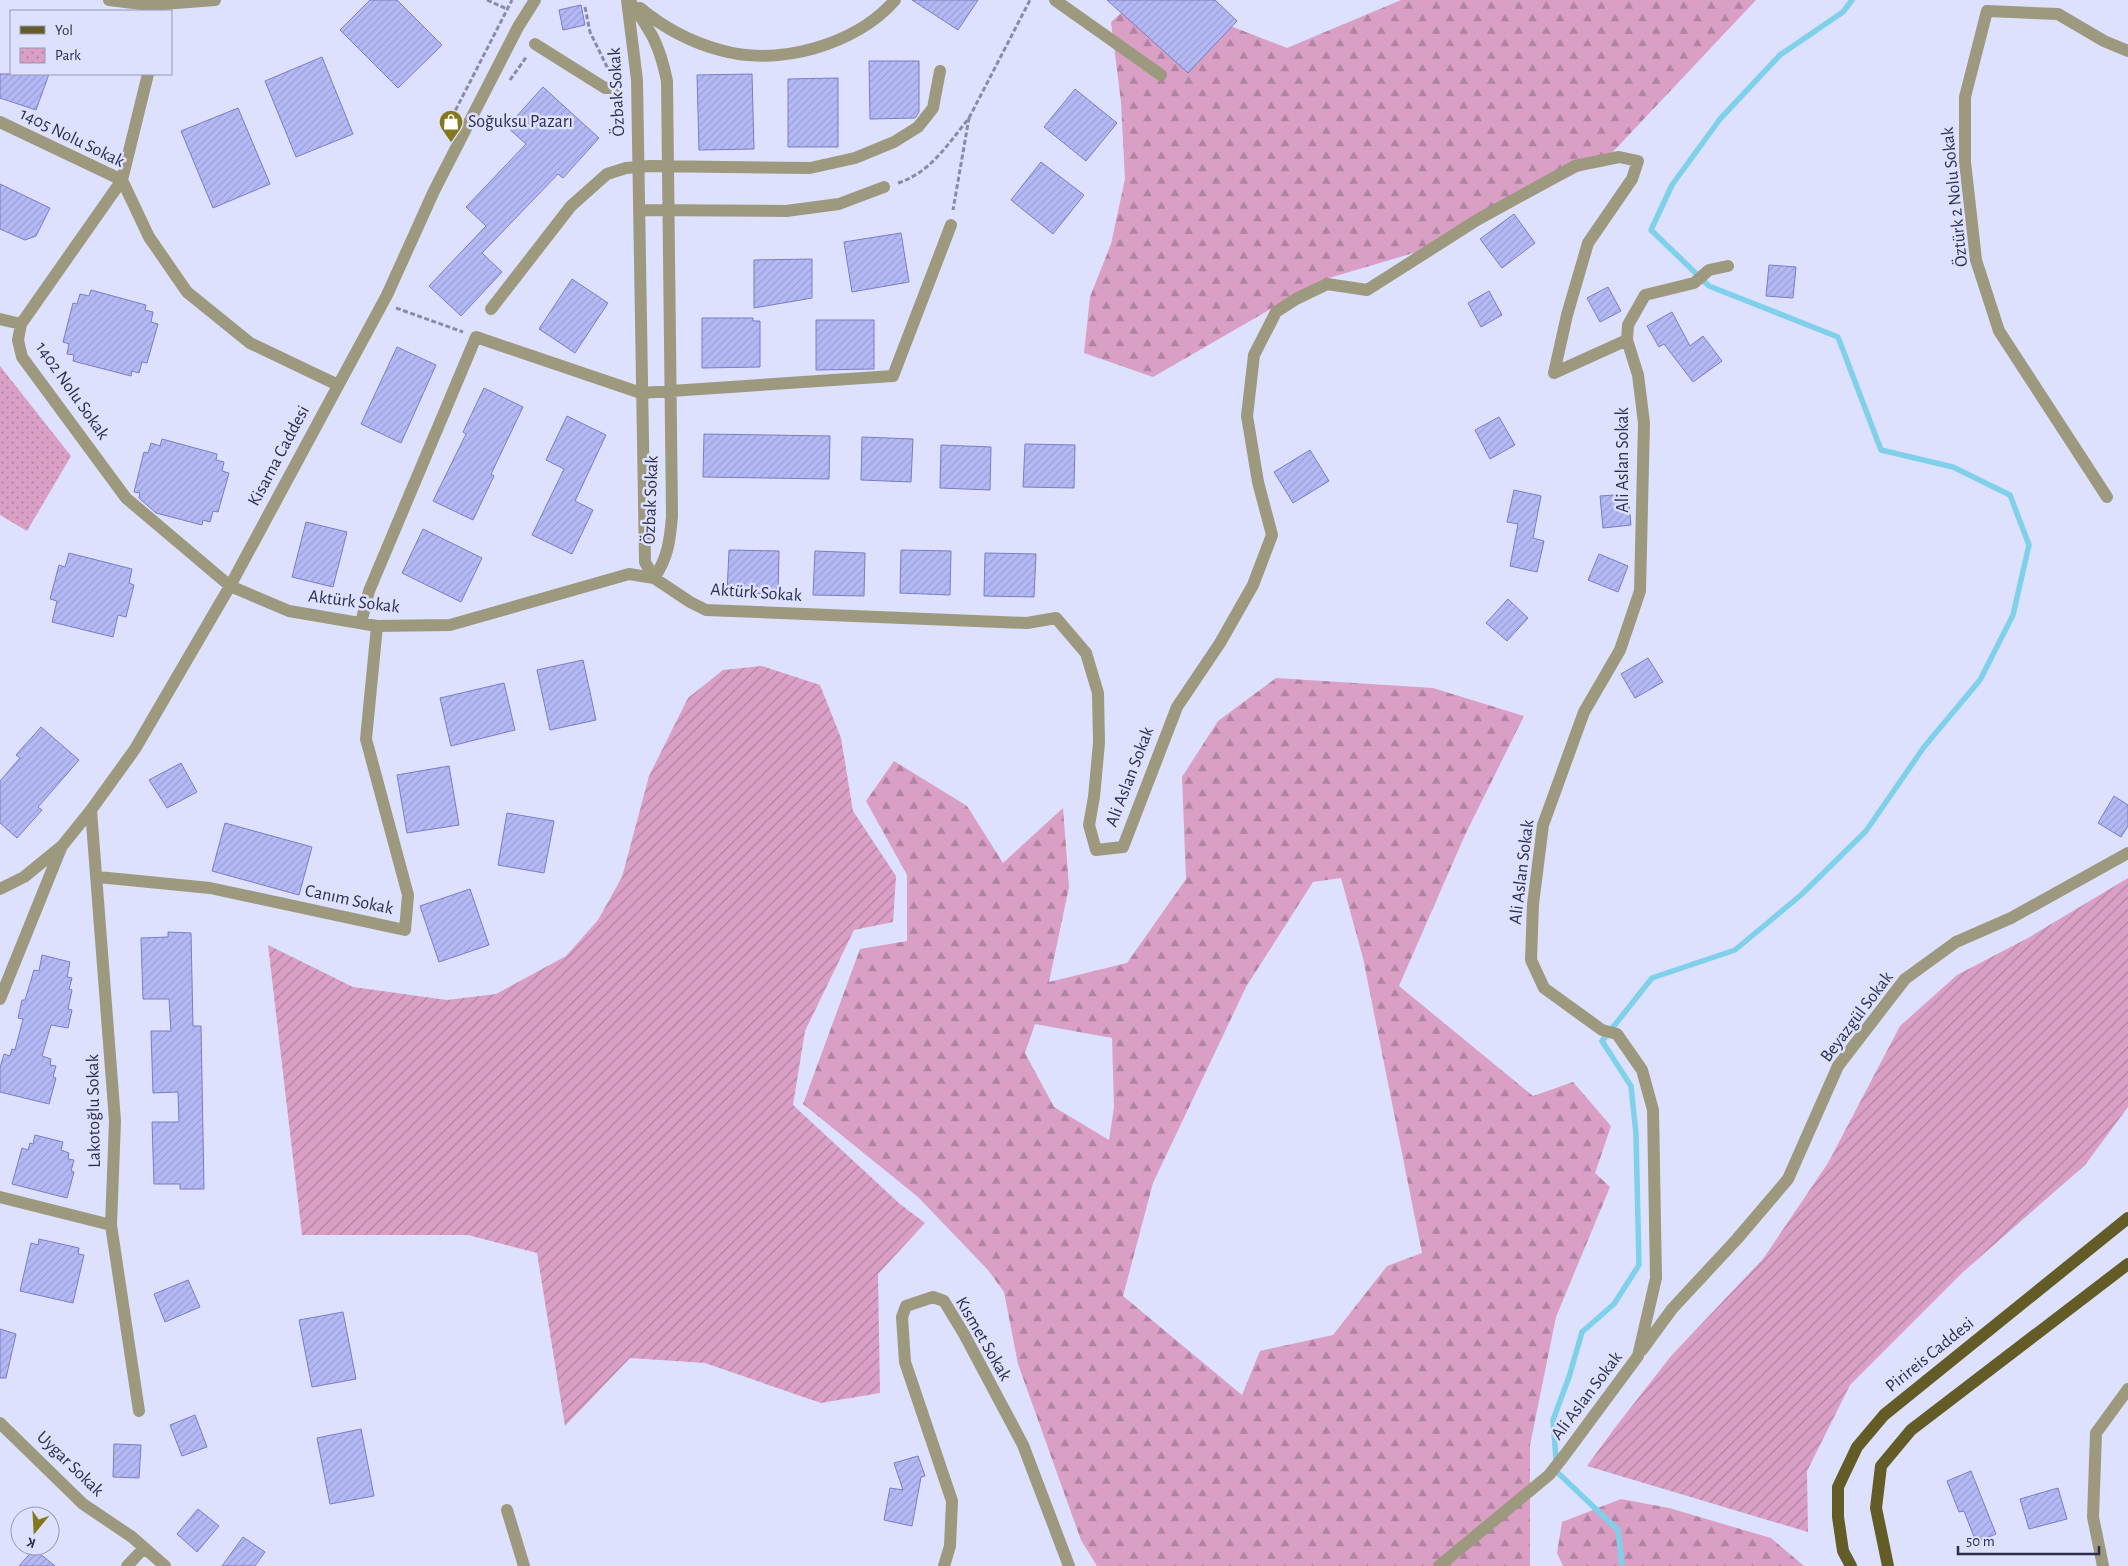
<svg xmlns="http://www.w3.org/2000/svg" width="2128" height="1566" font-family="'Alegreya Sans',sans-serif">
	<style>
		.forest { fill: url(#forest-firs); fill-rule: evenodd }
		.park { fill: url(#park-dots) }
		.garden { fill: url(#garden-furrows) }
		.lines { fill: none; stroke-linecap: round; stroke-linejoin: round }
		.stream { stroke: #7fd0ea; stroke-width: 5.5 }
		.building { fill: url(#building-hatch); stroke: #7a7dc1 }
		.path { stroke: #898ca8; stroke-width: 3; stroke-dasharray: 5 2.5; stroke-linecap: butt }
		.minor { stroke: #9d997e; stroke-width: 12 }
		.major { stroke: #645c27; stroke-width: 12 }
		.labels { text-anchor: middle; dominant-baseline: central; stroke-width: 5; stroke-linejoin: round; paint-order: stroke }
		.street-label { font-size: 18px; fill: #2c2e4a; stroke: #dde1fe }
		.poi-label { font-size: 18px; fill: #2c2e4a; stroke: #dde1fe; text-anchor: start }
	</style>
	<defs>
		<pattern id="forest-firs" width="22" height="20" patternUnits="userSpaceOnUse" patternTransform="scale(1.25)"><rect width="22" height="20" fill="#da9fc5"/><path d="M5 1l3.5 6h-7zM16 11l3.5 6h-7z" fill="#b182a2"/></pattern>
		<pattern id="park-dots" width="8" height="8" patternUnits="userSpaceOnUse" patternTransform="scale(1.25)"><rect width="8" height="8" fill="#da9fc5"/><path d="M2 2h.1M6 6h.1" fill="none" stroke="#b182a2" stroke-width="1.8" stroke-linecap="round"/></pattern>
		<pattern id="garden-furrows" width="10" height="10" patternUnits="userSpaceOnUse" patternTransform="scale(1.25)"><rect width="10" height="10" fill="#da9fc5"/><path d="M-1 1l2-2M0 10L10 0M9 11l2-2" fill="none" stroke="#b182a2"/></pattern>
		<pattern id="building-hatch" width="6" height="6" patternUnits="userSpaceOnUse" patternTransform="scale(1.25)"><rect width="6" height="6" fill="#b4b9f6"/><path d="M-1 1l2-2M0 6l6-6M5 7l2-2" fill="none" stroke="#9b9fd4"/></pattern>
	</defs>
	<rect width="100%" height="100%" fill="#dde1fe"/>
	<path class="forest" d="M1136,0l59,12 92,36 114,-48h355l-147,156 -172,90 -118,35 -166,96 -69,-24 6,-56 21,-53 14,-65 -4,-77 -10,-80z
		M1276,678l157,10 91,28 -59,119 -66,151 134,110 40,-14 38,44 -16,47 15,14 -54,130 -26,128v121h-433l-16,-26 -63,-176 -14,-72 -16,-22 -70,-73 -115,-93 57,-155 47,-8v-66l-41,-74 28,-40 73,45 36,57 60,-55 6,79 -20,95 78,-19 59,-84 -4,-102 36,-56zM1341,878l22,80 59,295 -35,13 -54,69 -73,16 -18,44 -119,-99 30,-113 93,-196 67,-105zM1035,1024l77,14 2,69 -5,33 -55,-33 -29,-54z
		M1621,1499l48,9 102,30 33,28h-241l-6,-13 5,-31z"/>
	<path class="park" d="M0,366l71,90 -44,75 -27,-16z"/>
	<path class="garden" d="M762,666l58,19 21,53 12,73 43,65 -3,46 -39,8 -49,101 -12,74 107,99 25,19 -47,51 2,119 -59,10 -116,-40 -75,-5 -65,68 -28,-173 -69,-18h-166l-34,-290 85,42 94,13 49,-6 70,-38 32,-36 24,-43 27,-101 39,-78 35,-28z
		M2128,878v229l-43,58 -122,107 -113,113 -43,86 1,61 -221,-66 27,-37 57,-73 92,-97 65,-96 72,-137 57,-51 71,-37z"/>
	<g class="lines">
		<path class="stream" d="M1622,1566l-4,-36 -61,-58 -4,-52 16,-43 13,-45 32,-28 25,-39 -3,-131 -5,-48 -29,-45 50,-63 83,-28 66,-55 65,-64 58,-84 56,-67 33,-65 16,-70 -19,-50 -57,-28 -72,-17 -43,-113 -129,-51 -58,-56 21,-45 48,-66 60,-64 63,-43 9,-12"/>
	</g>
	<path class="building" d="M370,0h27l45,45 -44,43 -58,-58z
		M912,0h66l-20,30z
		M1107,0h108l22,21 -49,52z
		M581,5l4,20 -22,5 -4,-20z
		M322,57l31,77 -57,23 -31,-76z
		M869,61h50v51l-4,6 -45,1z
		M0,74h49l-13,36 -36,-12z
		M752,74l2,75 -55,1 -2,-75z
		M838,78v69h-50v-68z
		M543,87l56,51 -36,40 -5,-4 -76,79 20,19 -41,44 -32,-30 57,-60 -20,-19 60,-63 -19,-17z
		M1075,89l42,34 -31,38 -42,-34z
		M238,108l32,76 -57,24 -32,-77z
		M1041,162l43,33 -31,39 -42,-34z
		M0,184l50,24 -14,28 -11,4 -25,-11z
		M1514,214l21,29 -33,25 -22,-29z
		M901,233l8,49 -57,10 -8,-50z
		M812,259v39l-58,10v-48z
		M1769,265l27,2 -3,31 -27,-2z
		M572,279l36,24 -33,50 -36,-24z
		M1608,287l13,24 -21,11 -13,-24z
		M91,290l55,15 -1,5 8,2 -2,10 7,2 -11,39 -5,-1 -3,11 -7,-2 -1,5 -58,-15 1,-6 -7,-1 2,-10 -6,-2 10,-39 4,1 3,-10 9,2z
		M1489,291l13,24 -21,12 -13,-24z
		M1672,312l18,34 13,-10 19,25 -29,21 -29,-38 -5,3 -12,-21z
		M702,318h51v3h7v46l-58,1z
		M816,320h58v49l-58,1z
		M397,347l39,18 -35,78 -40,-19z
		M484,388l39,19 -32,67 3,2 -21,44 -40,-19 33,-67 -3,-2z
		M567,416l39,19 -31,66 18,9 -21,44 -40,-19 32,-66 -18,-9z
		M1499,417l16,28 -25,14 -15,-29z
		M704,434l126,2 -1,43 -126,-2z
		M862,437l51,2 -2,43 -50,-2z
		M162,439l55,15 -1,6 8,2 -2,9 7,2 -11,39 -5,-1 -3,11 -7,-2 -1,5 -46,-12 -17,-15 1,-5 -6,-1 10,-40 4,1 3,-10 9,3z
		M1025,444l50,1 -1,43 -51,-1z
		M941,445l50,2 -1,43 -50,-2z
		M1310,450l19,31 -36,22 -19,-31z
		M1514,490l27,6 -8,42 11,3 -7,31 -27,-6 8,-42 -11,-2z
		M1628,494l3,31 -28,3 -3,-32z
		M306,522l41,10 -14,55 -41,-10z
		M423,529l59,29 -21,44 -59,-29z
		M729,550l50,1 -1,43 -51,-1z
		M901,550l50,1 -1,44 -50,-2z
		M815,551l50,2 -1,43 -51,-1z
		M69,553l63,16 -3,14 5,2 -8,32 -8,-2 -5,22 -61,-15 5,-21 -7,-2 9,-34 6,2z
		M985,553l51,1 -2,43 -50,-1z
		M1599,554l29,12 -10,26 -30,-12z
		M1508,599l20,19 -21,23 -21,-18z
		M1648,658l15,24 -28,16 -14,-24z
		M583,660l13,60 -46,10 -13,-60z
		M504,683l11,47 -64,16 -11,-48z
		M41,727l38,33 -41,47 4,3 -25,28 -17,-15v-42l20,-23 -4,-3z
		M181,763l16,29 -30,16 -18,-28z
		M449,766l10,59 -52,8 -10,-58z
		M2114,796l14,9v21l-7,11 -23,-14z
		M507,813l47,8 -10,52 -46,-8z
		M225,823l87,24 -13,48 -87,-24z
		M470,889l19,56 -50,17 -19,-56z
		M168,932l23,1 2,93h8l3,163h-24v-5h-26l-2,-62h27l-1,-30 -25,1 -2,-62h20l-2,-32h-26l-2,-61 27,-1z
		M42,955l28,7 -3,15 5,1 -3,11 3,1 -4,19 4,1 -4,18 -17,-3 -9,31 9,3 -1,6 6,1 -3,11 3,1 -7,26 -49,-12v-24l4,-14 6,2 2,-7 3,1 8,-31 -5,-1 4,-18h3l9,-30 5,1z
		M35,1135l28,7 -2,8 8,3 -1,6 6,1 -3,11 3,1 -7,26 -55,-14 10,-36 6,2 2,-7 3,1z
		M39,1239l40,9 -1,6 6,1 -11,48 -53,-12 11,-48 7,2z
		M188,1280l12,27 -35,15 -11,-28z
		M343,1312l13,67 -44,8 -13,-67z
		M0,1329l16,5 -10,44h-6z
		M195,1415l12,32 -25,9 -12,-31z
		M361,1429l13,67 -44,8 -13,-66z
		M114,1444l27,1 -2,33 -26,-1z
		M918,1456l7,20 -4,1 -9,49 -28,-6 6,-32 13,2 -9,-27z
		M1971,1471l25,63 -20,8 -12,-31 -5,1 -12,-31z
		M2058,1488l9,31 -38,10 -9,-30z
		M198,1509l21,17 -22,26 -20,-18z
		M243,1537l22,15 -10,14h-33z
		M34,1549l21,17h-36z"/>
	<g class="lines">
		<path class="path" d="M487,0l20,9
			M585,7l5,25 20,41
			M510,80l17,-24
			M452,117l60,-117
			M969,118l61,-118
			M898,183c32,-10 50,-39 71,-65l-16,92
			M396,308l67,24"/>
		<path class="minor" d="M109,0l41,5 65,-5
			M627,0l10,80 8,482 9,16c14,-20 16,-38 18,-62l-5,-435c-8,-39 -16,-49 -38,-81
			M1055,0l106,75
			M640,8c23,19 50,34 80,42 58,17 136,-5 175,-50
			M535,44l70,44h11
			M148,74l-26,106 -101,144 -3,16 4,17 104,141 104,88 59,25 88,15 73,-1 179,-51 25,4 36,24 16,8 321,13 29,-5 30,35 12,40 1,50 -5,54 -5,28 7,25 27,-3 54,-140 43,-64 33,-58 19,-50 -14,-53 -11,-66 7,-61 22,-43 20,-13 31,-15 40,6 110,-70 98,-54 44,-9 19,4 -6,18 -44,64 -21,72 -13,58 73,-33 11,35 6,48 -4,168 -20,59 -36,62 -41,113 -10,79 -2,56 13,28 58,42 15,4 25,36 11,40 3,168 -18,78 -74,100 -15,19 -110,91
			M0,122l122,58 27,57 38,55 63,51 88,42
			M639,210l147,1 53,-7 45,-17
			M491,309l80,-103 36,-32 19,-6 24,-2 160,2 45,-10 39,-16 24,-15 15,-19 7,-37
			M0,319l21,5
			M1627,340l1,-15 17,-30 49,-12 15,-13 19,-4
			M2107,497l-108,-166 -23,-71 -11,-98v-65l22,-86 71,3 46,27 24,10
			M361,623l8,-32 107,-254 165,56 252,-17 58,-151
			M91,810l24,311 -4,104 28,186
			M98,877l112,11 195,42 3,-35 -42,-156 11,-113
			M0,889l24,-12 38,-31 29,-36 44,-61 95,-163 157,-291 47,-104 84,-164 17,-27
			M0,999l61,-151
			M0,1197l111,28
			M1642,1350l30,-41 65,-70 51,-60 50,-113 67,-87 51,-37 55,-24 117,-65
			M0,1423l83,81 49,33 33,29
			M507,1510l17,56
			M127,1566l17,-18
			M944,1566l6,-20 2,-45 -47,-139 -3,-45 4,-11 27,-9 11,4 20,33 59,111 46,121
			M2103,1566l-10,-49 3,-84 32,-44"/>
		<path class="major" d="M1851,1566l-8,-15 -5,-34v-30l19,-40 27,-32 244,-197
			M1888,1566l-12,-58 5,-42 30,-36 217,-166"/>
	</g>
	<defs>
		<symbol id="shop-pin" viewBox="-11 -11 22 30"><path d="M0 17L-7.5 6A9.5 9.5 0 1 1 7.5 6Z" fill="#85781c" stroke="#dde1fe"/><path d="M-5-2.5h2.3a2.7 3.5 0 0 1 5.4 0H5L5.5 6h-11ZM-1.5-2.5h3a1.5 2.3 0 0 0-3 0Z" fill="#fff"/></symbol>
	</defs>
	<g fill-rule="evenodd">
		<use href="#shop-pin" x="437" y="108" width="28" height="38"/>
	</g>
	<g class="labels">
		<g class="street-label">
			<text transform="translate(617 92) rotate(-93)">Özbak Sokak</text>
			<text transform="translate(72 138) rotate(26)">1405 Nolu Sokak</text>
			<text transform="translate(1955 197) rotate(-96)">Öztürk 2 Nolu Sokak</text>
			<text transform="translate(72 391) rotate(55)">1402 Nolu Sokak</text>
			<text transform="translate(279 456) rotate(-62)">Kisarna Caddesi</text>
			<text transform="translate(1623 460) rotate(-90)">Ali Aslan Sokak</text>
			<text transform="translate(651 500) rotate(-88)">Özbak Sokak</text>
			<text transform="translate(756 593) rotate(4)">Aktürk Sokak</text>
			<text transform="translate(354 602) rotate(7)">Aktürk Sokak</text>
			<text transform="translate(1130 777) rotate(-69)">Ali Aslan Sokak</text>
			<text transform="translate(1522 872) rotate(-83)">Ali Aslan Sokak</text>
			<text transform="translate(349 900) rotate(12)">Canım Sokak</text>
			<text transform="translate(1857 1017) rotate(-53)">Beyazgül Sokak</text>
			<text transform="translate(94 1111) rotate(-91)">Lakotoğlu Sokak</text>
			<text transform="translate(983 1339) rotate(60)">Kısmet Sokak</text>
			<text transform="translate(1930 1355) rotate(-39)">Pirireis Caddesi</text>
			<text transform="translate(1587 1396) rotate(-53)">Ali Aslan Sokak</text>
			<text transform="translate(70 1464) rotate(44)">Uygar Sokak</text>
		</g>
		<g class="poi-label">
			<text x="468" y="122">Soğuksu Pazarı</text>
		</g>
	</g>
	<rect x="10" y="10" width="162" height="65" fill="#dde1fe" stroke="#9699b6"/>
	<rect x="20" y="26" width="25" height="8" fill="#645c27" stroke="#9699b6"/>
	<text x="55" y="35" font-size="15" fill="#2c2e4a">Yol</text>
	<rect x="20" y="48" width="25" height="15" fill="url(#park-dots)" stroke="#9699b6"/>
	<text x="55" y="60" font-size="15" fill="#2c2e4a">Park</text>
	<g transform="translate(35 1531) rotate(198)"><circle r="24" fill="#dde1fe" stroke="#9699b6"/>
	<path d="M0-4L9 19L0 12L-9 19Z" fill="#85781c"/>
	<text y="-8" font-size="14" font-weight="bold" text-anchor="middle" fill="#2c2e4a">K</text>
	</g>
	<path d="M1958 1546v8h141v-8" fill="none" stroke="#2c2e4a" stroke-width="2.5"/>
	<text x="1966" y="1546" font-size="15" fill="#2c2e4a" stroke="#dde1fe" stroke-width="4" paint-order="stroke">50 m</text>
</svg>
